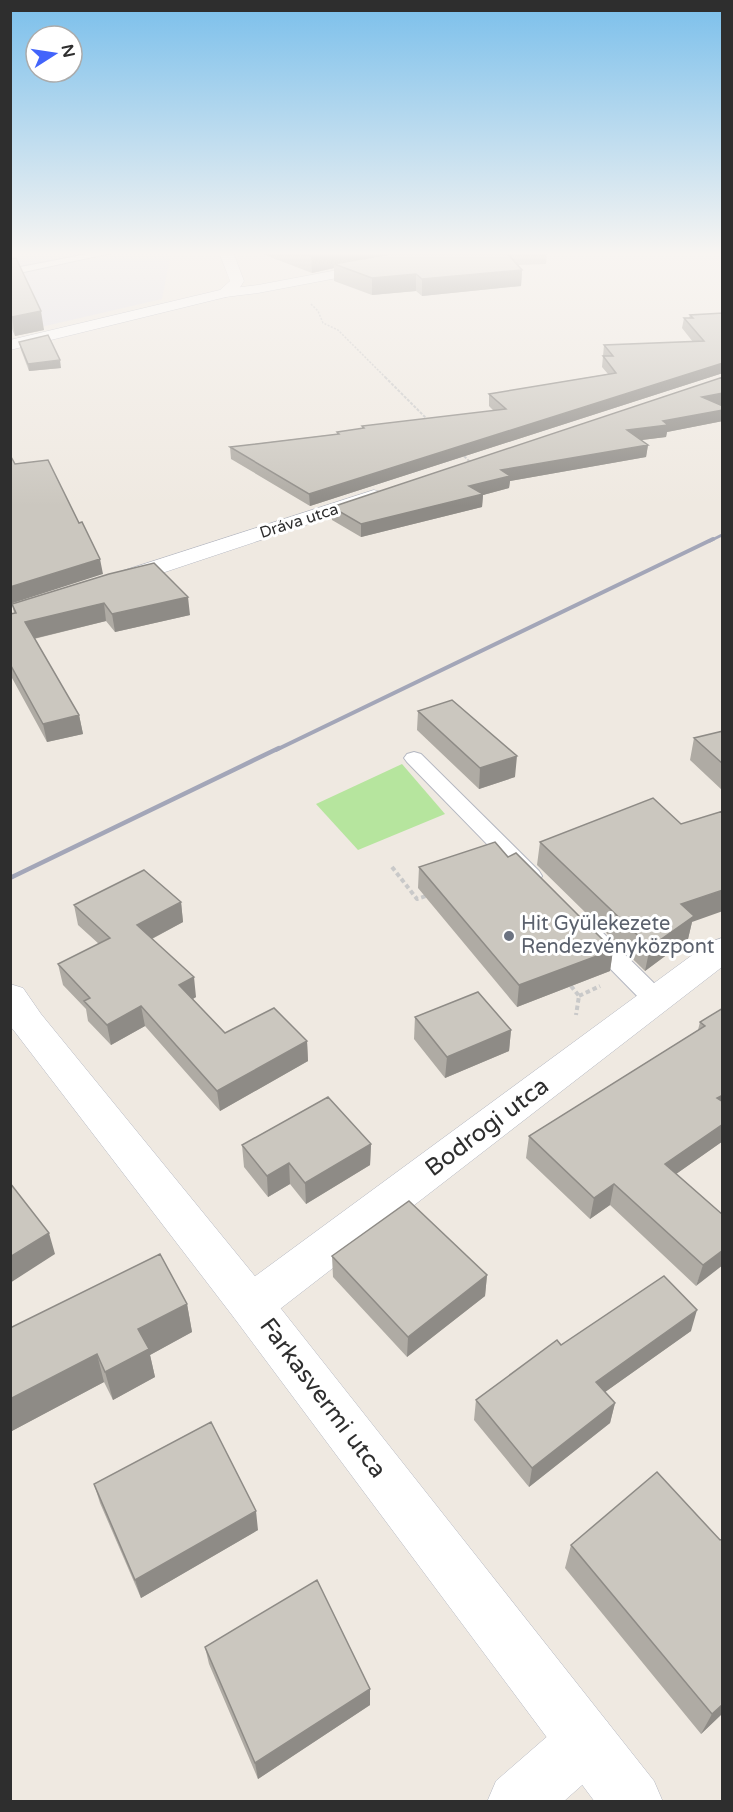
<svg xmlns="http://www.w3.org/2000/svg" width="733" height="1812" font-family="'Varela Round',sans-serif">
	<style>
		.industrial { fill: #e3e1e8 }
		.green { fill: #b6e59e }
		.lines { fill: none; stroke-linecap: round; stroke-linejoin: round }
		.service-casing { stroke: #b4b7c1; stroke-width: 2 }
		.minor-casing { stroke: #b4b7c1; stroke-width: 1 }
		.tertiary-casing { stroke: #b4b7c1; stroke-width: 1 }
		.path-far2 { stroke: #c9c9c9; stroke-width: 1.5; stroke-dasharray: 2 1.5; stroke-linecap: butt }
		.path-far1 { stroke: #c9c9c9; stroke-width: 2; stroke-dasharray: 3 1.5; stroke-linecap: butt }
		.path { stroke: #c9c9c9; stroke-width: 4; stroke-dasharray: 4.5 3; stroke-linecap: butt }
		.service { fill: #fff; fill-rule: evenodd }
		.minor { fill: #fff; fill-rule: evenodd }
		.tertiary { fill: #fff; fill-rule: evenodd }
		.rail-far2 { stroke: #a3a6b8; stroke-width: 3 }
		.rail-far1 { stroke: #a3a6b8; stroke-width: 4 }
		.rail { stroke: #a3a6b8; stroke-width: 4.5 }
		.wall { fill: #afaba4 }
		.shaded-wall { fill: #8e8b86 }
		.building { fill: #cbc7bf; stroke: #8e8b86; stroke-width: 1.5 }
		.worship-dot { fill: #6b7280; stroke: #fff; stroke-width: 2 }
		.labels { text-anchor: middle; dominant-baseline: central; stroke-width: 6; stroke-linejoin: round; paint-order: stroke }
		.far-street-label { font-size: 16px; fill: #2e2e2e; stroke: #fff }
		.worship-label { font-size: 20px; fill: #5b616d; stroke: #fff; text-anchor: start }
		.near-street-label { font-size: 24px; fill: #2e2e2e; stroke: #fff }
	</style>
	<rect width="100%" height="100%" fill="#efe9e1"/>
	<path class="industrial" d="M10,252h161l-9,47 -151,35z"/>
	<path class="green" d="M402,764l43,50 -87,36 -42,-46z"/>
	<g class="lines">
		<defs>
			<path id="service" d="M98,252h18l-106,23v-6z
				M414,752l7,2 118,117 3,5 -3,5 -8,2 -8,-2 -116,-119 -3,-4 3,-4z
				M591,927l8,2 66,65 3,6 -3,6 -9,3 -9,-3 -64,-65 -4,-6 4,-6z"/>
			<path id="minor" d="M433,252h27l-7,4 -195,37 -33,4 -7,-4 7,-4 33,-4z
				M374,490l7,2 3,4 -3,4 -258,86 -8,2 -8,-2 -4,-5 4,-5z
				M722,938v29l-455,352 -16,6 -16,-6 -7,-14 7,-14 475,-349z
				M586,1713l21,8 8,21 -8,21 -44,39h-76l9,-21 69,-60z"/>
			<path id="tertiary" d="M219,252h14l11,29 -7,11 -7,4 -220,54v-10l210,-50 10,-9z
				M10,984l13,4 18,26 226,277 387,490 9,21h-68l-360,-483 -220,-287 -5,-6z"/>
		</defs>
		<use href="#service" class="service-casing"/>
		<use href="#minor" class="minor-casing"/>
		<use href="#tertiary" class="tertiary-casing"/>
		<path class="path-far2" d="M311,304l7,7 5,12 15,7 49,49"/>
		<path class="path-far1" d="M385,377l45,45
			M461,453l10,10"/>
		<path class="path" d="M392,867l25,32 9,-3
			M571,986l8,10 -3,19
			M579,996l21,-10"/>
		<use href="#service" class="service"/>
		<use href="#minor" class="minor"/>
		<use href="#tertiary" class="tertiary"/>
		<path class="rail-far2" d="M710,541l12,-6"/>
		<path class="rail-far1" d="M276,750l437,-211"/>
		<path class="rail" d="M10,878l269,-130"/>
	</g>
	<path class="wall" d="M257,252h370l-80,1 -1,11 -29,1 5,5 -1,16 -99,10 -6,-5 -44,4 -38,-14v-13l-22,5z
		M10,259l34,71 -29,6 -5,-12z
		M723,313v60l-413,133 -79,-47 -1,-12 107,-13v-2l25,-3v-3l132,-15 -5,-5v-12l119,-20 -6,-7 2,-22 89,-3 -11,-14 2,-10h5l1,-3z
		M19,342l42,26 -32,3 -8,-21z
		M723,377v27l-3,1 3,1v15l-56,11 -1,5 -25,3 7,5 -2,12 -136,24 -1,7 -26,7 -1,12 -121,30 -29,-17v-13z
		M109,574l81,41 -75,17 -9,-11 -72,18 45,76 4,19 -36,8 -35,-64 -2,1v-65l4,-1 -2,-9z
		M418,711l97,66 -36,12 -62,-59z
		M723,731v60l-33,-31 4,-22z
		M681,824l11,98 -4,17 -43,32 -108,-106 3,-23z
		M508,857l105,93 -3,21 -93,36 -99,-119 1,-21z
		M181,902l2,20 -31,17 44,58 -3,2 32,34 82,8 1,20 -88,50 -75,-85 -34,19 -23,-24 -2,-12 -23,-24 -5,-21 41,-20 -21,-19 -4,-20z
		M723,1008v133l-47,33 47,41 -27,71 -86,-81 -20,14 -64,-61 3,-22 169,-106 2,-8z
		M415,1017l96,13 -2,21 -64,27 -31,-39z
		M371,1144l-1,21 -64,39 -16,-20 -22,13 -24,-30 -2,-22z
		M332,1256l155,19 -2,21 -78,61 -74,-80z
		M187,1304l5,28 -42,23 5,22 -42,23 -9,-18 -94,50v-104z
		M691,1331l-86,61 10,11 -5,20 -81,64 -55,-67 2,-20 85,-55z
		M94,1484l164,46 -117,68 -41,-95z
		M723,1539v174l-22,21 -136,-166 6,-23 149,-5z
		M205,1647l165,42v16l-112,74 -49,-115z"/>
	<path class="shaded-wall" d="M335,252h87l-88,12v4l-22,5 -1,-17z
		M522,270l-1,16 -99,10v-17z
		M416,274v17l-44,4v-17z
		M41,311l3,19 -29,6 -3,-19z
		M60,360l1,8 -32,3 -1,-7z
		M723,363v10l-413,133 -1,-12z
		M723,393v11l-23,4 2,-11z
		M723,410v11l-56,11 -1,5 -40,5 1,-12 36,-9z
		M648,445l-2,12 -136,24 -1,7 -26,7 -1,12 -121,30v-13l108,-38 32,-16z
		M100,559l3,15 -93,30v-17z
		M188,597l2,18 -75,17 -3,-18z
		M104,603l2,18 -78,19 -3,-18z
		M79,715l4,19 -36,8 -4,-18z
		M517,756l-2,21 -36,12 1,-21z
		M723,890v21l-31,11 -4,17 -43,32 5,-24 31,-43z
		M181,902l2,20 -43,23 -3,-20z
		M613,950l-3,21 -93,36 2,-22z
		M194,977l2,20 -14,8 -3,-20z
		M141,1006l4,20 -34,19 -4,-20z
		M511,1030l-2,21 -64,27 2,-21z
		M307,1041l1,20 -88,50 -3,-20z
		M723,1095v17l-6,-14z
		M723,1124v17l-64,45 6,-22z
		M371,1144l-1,21 -64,39 -1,-21z
		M289,1163l1,21 -22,13 -1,-21z
		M614,1184l-4,21 -20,14 4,-21z
		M49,1233l6,21 -45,29v-26z
		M723,1250v15l-27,21 7,-21z
		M487,1275l-2,21 -78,61 1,-20z
		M187,1304l5,28 -42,23 5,22 -42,23 -8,-28 33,-43z
		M697,1310l-6,21 -100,71 5,-20z
		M97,1354l7,28 -94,50v-33z
		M615,1403l-5,20 -81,64 3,-19z
		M256,1511l2,19 -117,68 -6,-18z
		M370,1689v16l-112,74 -3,-16z
		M723,1704v9l-22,21 11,-20z"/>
	<path class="building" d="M299,252h36l-24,4z
		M402,252h104l16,18 -100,9 -6,-5 -44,4 -38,-14z
		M16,258l25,53 -29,6 -2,-4v-54z
		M723,313v50l-414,131 -79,-47 109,-13 -2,-2 27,-4 -2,-2 144,-17 -17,-15 127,-21 -13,-17h10l-9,-11 100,-4 -20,-23h9l-3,-3z
		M48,335l12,25 -32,4 -9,-22z
		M723,377v16l-21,4 21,9v4l-60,11 5,4 -41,5 21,15 -147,25 9,6 -41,10 14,8 -122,30 -29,-17z
		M10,455l5,9 33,-4 31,63 3,-1 18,37 -90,28z
		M154,563l34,34 -76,17 -8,-11 -79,19 54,93 -36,9 -33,-60v-50l6,-1 -4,-9 97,-30z
		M452,700l65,56 -37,12 -62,-57z
		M723,731v33l-29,-26z
		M653,798l28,26 42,-13v79l-42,14 13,12 -44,31 -110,-105z
		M495,842l13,15 8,-4 97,97 -94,35 -100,-118z
		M144,870l37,32 -44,23 57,52 -15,8 46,48 49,-25 33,33 -90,50 -76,-85 -34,19 -23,-24 6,-3 -32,-34 52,-26 -36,-33z
		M478,992l33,38 -64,27 -32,-40z
		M723,1008v87l-6,3 6,4v22l-58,40 58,51v35l-20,15 -89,-81 -20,14 -65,-62 176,-110 -5,-4z
		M328,1097l43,47 -66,39 -16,-20 -22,13 -25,-31z
		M10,1183l39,50 -39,24z
		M409,1201l78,74 -79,62 -76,-81z
		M160,1254l27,50 -49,25 11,20 -44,23 -8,-18 -87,45v-71z
		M664,1276l33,34 -101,72 19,21 -83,65 -56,-68 81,-60 4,5z
		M211,1422l45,89 -121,69 -41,-96z
		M657,1472l63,68 3,-1v165l-11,10 -141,-169z
		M317,1580l53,109 -115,74 -50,-116z"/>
	<linearGradient id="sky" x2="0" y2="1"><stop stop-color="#7abfeb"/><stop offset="0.5" stop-color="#f8f5f2"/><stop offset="1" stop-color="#f8f5f2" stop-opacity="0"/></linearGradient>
	<rect width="733" height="506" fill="url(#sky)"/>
	<circle class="worship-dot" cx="509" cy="936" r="6"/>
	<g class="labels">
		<g class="far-street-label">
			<text transform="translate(299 521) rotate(-18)">Dráva utca</text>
		</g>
		<g class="worship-label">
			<text x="521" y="924">Hit Gyülekezete<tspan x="521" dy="23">Rendezvényközpont</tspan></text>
		</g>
		<g class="near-street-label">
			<text transform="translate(487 1127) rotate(-37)">Bodrogi utca</text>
			<text transform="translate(323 1398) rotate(53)">Farkasvermi utca</text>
		</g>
	</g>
	<rect width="733" height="1812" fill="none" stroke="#2e2e2e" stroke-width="24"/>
	<g transform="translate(54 54) rotate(78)"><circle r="28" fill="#ffffff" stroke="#ababab" stroke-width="1.5"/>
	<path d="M0-4.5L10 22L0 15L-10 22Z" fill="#4264fb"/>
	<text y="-9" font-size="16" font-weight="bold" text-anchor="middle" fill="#2e2e2e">N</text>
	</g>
</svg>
